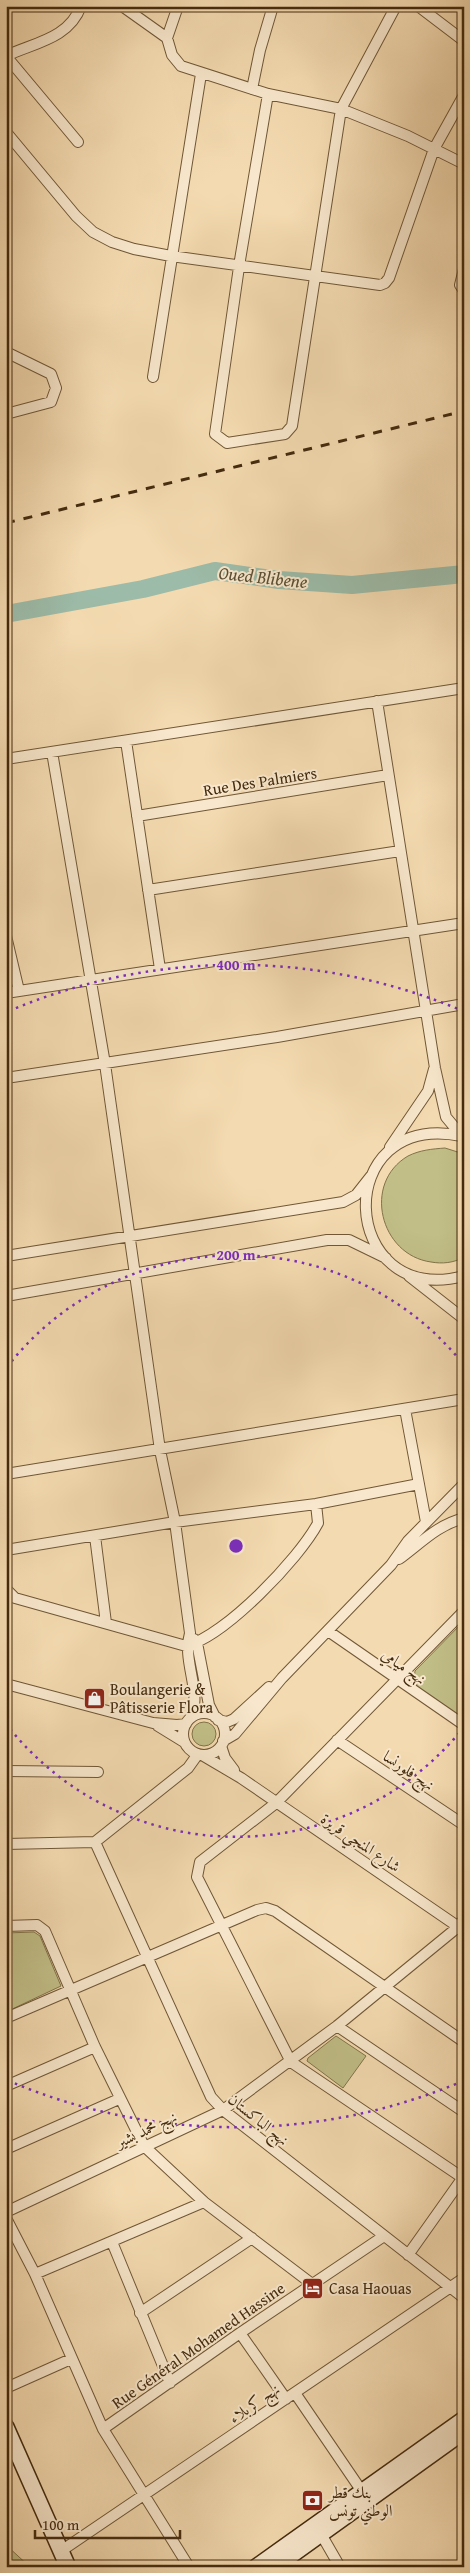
<svg xmlns="http://www.w3.org/2000/svg" width="470" height="2573" font-family="'Gentium Book Plus',Amiri,serif">
	<style>
		.green { fill: #c1be87; stroke: #82744a }
		.lines { fill: none; stroke-linecap: round; stroke-linejoin: round }
		.river { stroke: #9cbba8; stroke-width: 18 }
		.street-casing { stroke: #705736; stroke-width: 12 }
		.secondary-casing { stroke: #442b0e; stroke-width: 18 }
		.street { stroke: #f8e7cc; stroke-width: 10 }
		.secondary { stroke: #f8e7cc; stroke-width: 15 }
		.rail { stroke: #442b0e; stroke-width: 3; stroke-dasharray: 9 9; stroke-linecap: butt }
		.ring { fill: none; stroke: #7b2cbf; stroke-width: 2.5; stroke-dasharray: 2.5 5 }
		.labels { text-anchor: middle; dominant-baseline: central; stroke-width: 4; stroke-linejoin: round; paint-order: stroke }
		.street-label { font-size: 16px; fill: #442b0e; stroke: #f8e7cc }
		.poi-label { font-size: 16px; fill: #442b0e; stroke: #f8e7cc; text-anchor: start }
		.water-label { font-size: 18px; font-style: italic; fill: #5a4f34; stroke: #f8e7cc }
		.centre { fill: #7b2cbf; stroke: #f8e7cc; stroke-width: 2.5 }
		.ring-label { font-size: 15px; text-anchor: middle; font-weight: bold; fill: #7b2cbf; stroke: #f8e7cc; stroke-width: 4; stroke-linejoin: round; paint-order: stroke }
	</style>
	<rect width="100%" height="100%" fill="#f4dab0"/>
	<filter id="stains"><feTurbulence type="fractalNoise" baseFrequency=".004" numOctaves="4"/><feColorMatrix values="0 0 0 0 .2 0 0 0 0 .09 0 0 0 0 .02 0 0 0 .5 -.17"/></filter>
	<radialGradient id="worn" r=".72"><stop offset=".6" stop-color="#630" stop-opacity="0"/><stop offset="1" stop-color="#630" stop-opacity=".3"/></radialGradient>
	<path class="green" d="M445,1148l19,6v103c-10,6 -22,7 -33,5 -51,-7 -69,-79 -23,-106 12,-6 24,-7 37,-8z
		M464,1621v98l-46,-31 -4,-8 1,-9z
		M192 1734a12 12 0 1 1 24 0a12 12 0 1 1-24 0Z
		M34,1932l6,4 21,50 -55,26v-79z
		M336,2036l30,20 -23,32 -36,-27 1,-3z
		M6,2545l24,22h-24z"/>
	<g class="lines">
		<path class="river" d="M6,614l137,-25 72,-18 64,9 73,5 112,-11"/>
		<defs>
			<path id="street" d="M122,6l45,32 5,17 9,11 87,28 73,15 67,27 56,28
				M418,6l46,35
				M167,38l11,-32
				M6,56l72,86
				M6,56c27,-13 63,-17 75,-50
				M252,89l8,-39 13,-44
				M268,94l-28,166 -25,174 12,9 58,-9 7,-8 49,-317 55,-103
				M6,132l70,84 17,16 19,10 22,7 37,7 209,29 5,-2 4,-5 45,-129 30,-54
				M464,269l-4,16 4,6
				M6,352l45,22 5,14 -5,14 -45,12
				M153,377l48,-303
				M377,701l58,367 11,49 15,18
				M126,741l34,228
				M52,752l53,312 55,386 15,72 15,111c-8,28 11,56 2,84
				M6,759l458,-71
				M137,816l251,-41
				M148,890l252,-39
				M6,936l13,55
				M6,993l458,-70
				M6,1078l271,-41 187,-33
				M462,1136c-133,-27 -124,173 2,140
				M390,1147l38,-56 6,-22
				M6,1256l337,-54 13,-7 15,-19
				M409,1276l55,43
				M6,1296l321,-56h22l37,18
				M405,1409l21,113
				M6,1474l458,-75
				M95,1536l11,87
				M6,1550l169,-28 141,-18 103,-20
				M399,1559c22,-16 38,-34 65,-41
				M6,1589l9,9 171,48c39,-10 113,-87 132,-123l-2,-19
				M328,1631l136,94
				M194,1639l3,4 12,62 6,12
				M6,1684l147,39 24,2 9,-1
				M183 1734a21 21 0 1 1 42 0a21 21 0 1 1-42 0Z
				M218,1720l9,2 7,-3 35,-32
				M158,1726l26,16
				M337,1740l127,85
				M223,1741l12,-7 47,-56 109,-113 17,-24 56,-57
				M221,1746l4,12 9,12
				M202,1755l39,23 222,152
				M6,1771l92,1
				M95,1842l116,255 12,13 241,188
				M6,1844l89,-2 93,-74 10,-14
				M6,1926l31,-1 8,6 50,116 49,99 60,56 108,82
				M6,2018l251,-108 9,-2 9,3 189,131
				M337,2026l127,86
				M6,2086l89,-39
				M6,2149l113,-50
				M463,2178l-172,-116 -94,-185 3,-15 76,-59 188,-192
				M6,2212l217,-102 114,-84 121,-99 6,-8
				M6,2218l29,56 68,155 86,138
				M112,2242l58,141
				M408,2255l56,-79
				M35,2274l169,-72
				M140,2313l112,-75
				M240,2333l46,66
				M6,2388l65,-29
				M295,2393l66,97
				M103,2429l137,-96 144,-97
				M321,2534l19,33
				M61,2551l403,-273"/>
			<path id="secondary" d="M6,2427l62,140
				M256,2567l208,-148
				M275,2567l184,-132"/>
		</defs>
		<use href="#street" class="street-casing"/>
		<use href="#secondary" class="secondary-casing"/>
		<use href="#street" class="street"/>
		<use href="#secondary" class="secondary"/>
		<path class="rail" d="M6,523l458,-112"/>
	</g>
	<g class="ring">
		<path d="M464 1727A291 291 0 0 1 7 1725M7 1367A291 291 0 0 1 464 1365"/>
		<path d="M463 2081A581 581 0 0 1 9 2081M9 1011A581 581 0 0 1 463 1011"/>
	</g>
	<defs>
		<symbol id="shop-square" viewBox="-11 -11 22 22"><rect x="-9" y="-9" width="18" height="18" rx="4" fill="#8f2418" stroke="#f8e7cc"/><path d="M-5-2.5h2.3a2.7 3.5 0 0 1 5.4 0H5L5.5 6h-11ZM-1.5-2.5h3a1.5 2.3 0 0 0-3 0Z" fill="#fff"/></symbol>
		<symbol id="hotel-square" viewBox="-11 -11 22 22"><rect x="-9" y="-9" width="18" height="18" rx="4" fill="#8f2418" stroke="#f8e7cc"/><path d="M-6-4.5h1.5V1H6V5H4.5V3h-9V5H-6ZM-4 0a1.8 1.8 0 1 1 3.6 0ZM.5 0V-2.5h3Q6-2.5 6 0Z" fill="#fff"/></symbol>
		<symbol id="bank-square" viewBox="-11 -11 22 22"><rect x="-9" y="-9" width="18" height="18" rx="4" fill="#8f2418" stroke="#f8e7cc"/><path d="M-6-4H6V4H-6ZM0-2.3a2.3 2.3 0 1 0 0 4.6a2.3 2.3 0 1 0 0-4.6Z" fill="#fff"/></symbol>
	</defs>
	<g fill-rule="evenodd">
		<use href="#shop-square" x="82" y="1686" width="25" height="25"/>
		<use href="#hotel-square" x="300" y="2276" width="25" height="25"/>
		<use href="#bank-square" x="300" y="2488" width="25" height="25"/>
	</g>
	<g class="labels">
		<g class="street-label">
			<text transform="translate(260 781) rotate(-9)">Rue Des Palmiers</text>
			<text transform="translate(404 1666) rotate(35)">نهج ميامي</text>
			<text transform="translate(409 1770) rotate(34)">نهج فلورنسا</text>
			<text transform="translate(361 1842) rotate(34)">شارع المنجي قريرة</text>
			<text transform="translate(259 2119) rotate(39)">نهج الباكستان</text>
			<text transform="translate(146 2129) rotate(-25)">نهج محمد بشير</text>
			<text transform="translate(198 2345) rotate(-35)">Rue Général Mohamed Hassine</text>
			<text transform="translate(254 2403) rotate(-34)">نهج كربلاء</text>
		</g>
		<g class="poi-label">
			<text x="110" y="1689">Boulangerie &amp;<tspan x="110" dy="18">Pâtisserie Flora</tspan></text>
			<text x="329" y="2288">Casa Haouas</text>
			<text x="329" y="2492">بنك قطر<tspan x="329" dy="18">الوطني تونس</tspan></text>
		</g>
		<g class="water-label">
			<text transform="translate(263 577) rotate(6)">Oued Blibene</text>
		</g>
	</g>
	<circle cx="236" cy="1546" r="8" class="centre"/>
	<g class="ring-label">
		<text x="236" y="970">400 m</text>
		<text x="236" y="1260">200 m</text>
	</g>
	<rect width="470" height="2573" fill="none" stroke="#f4dab0" stroke-width="25"/>
	<rect x="8" y="8" width="455" height="2558" fill="none" stroke="#442b0e" stroke-width="2.5"/>
	<rect x="12" y="12" width="445" height="2548" fill="none" stroke="#442b0e"/>
	<path d="M35 2530v8h145v-8" fill="none" stroke="#442b0e" stroke-width="2.5"/>
	<text x="42" y="2530" font-size="15" fill="#442b0e" stroke="#f8e7cc" stroke-width="4" paint-order="stroke">100 m</text>
	<rect width="100%" height="100%" filter="url(#stains)"/>
	<rect width="100%" height="100%" fill="url(#worn)"/>
</svg>
